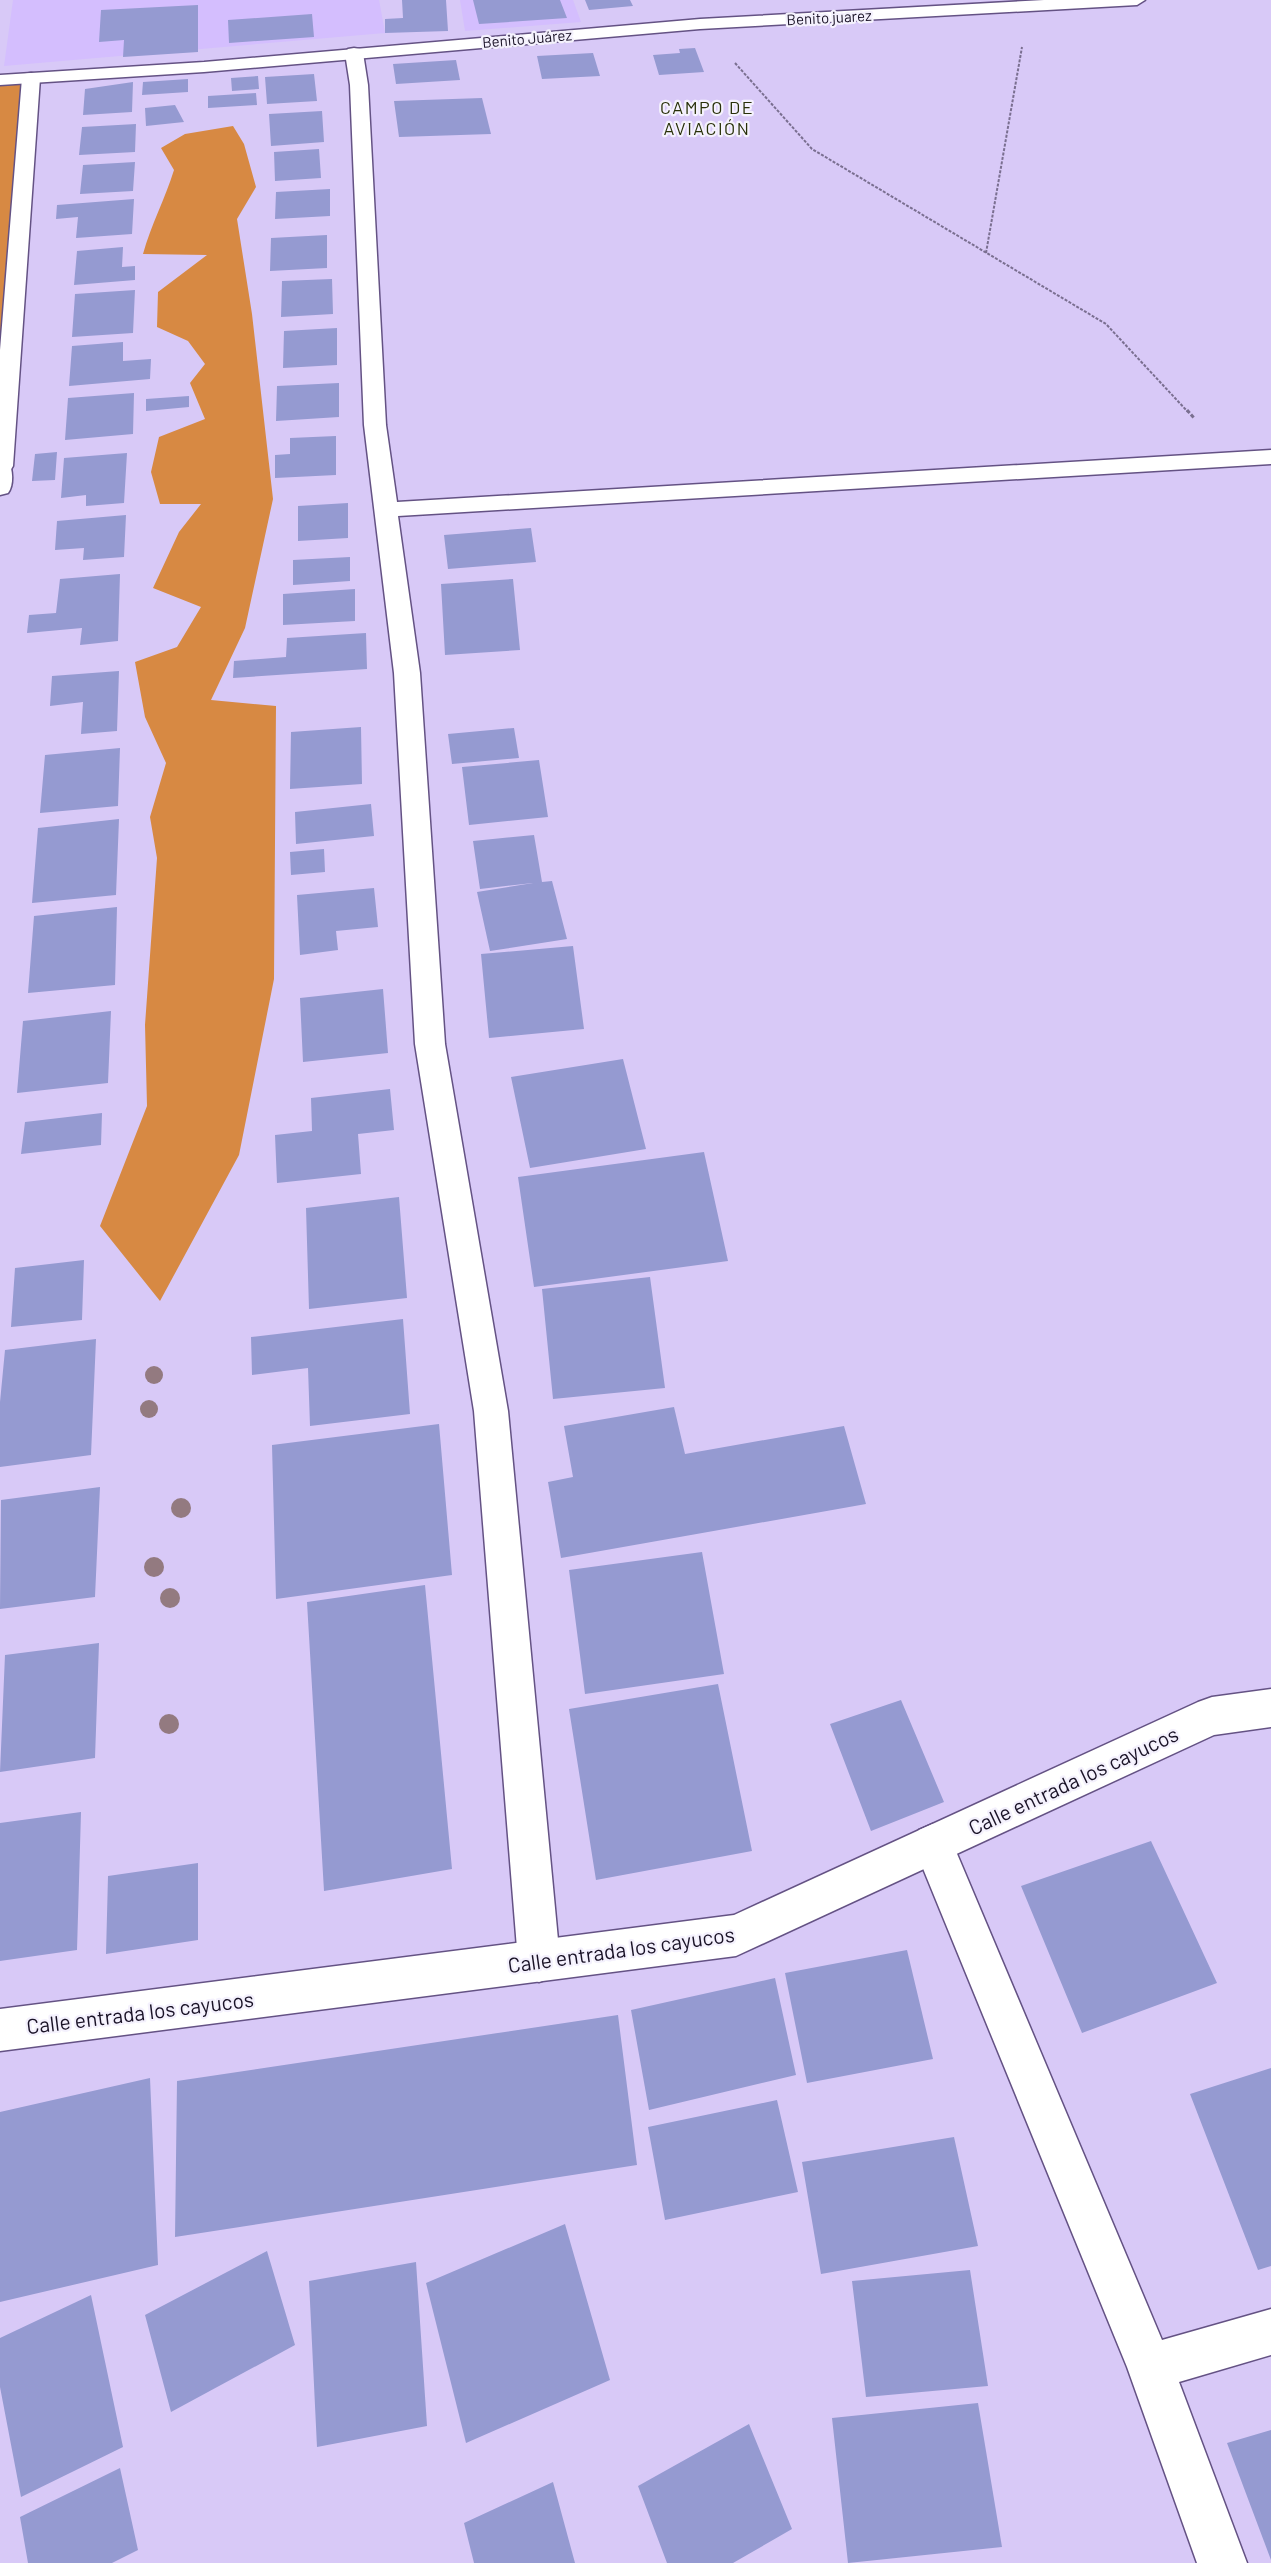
<svg xmlns="http://www.w3.org/2000/svg" width="1271" height="2563" font-family="Barlow,sans-serif">
	<style>
		.built { fill: #d4befe }
		.forest { fill: #d78943 }
		.building { fill: #959ad1 }
		.lines { fill: none; stroke-linecap: round; stroke-linejoin: round }
		.lane-casing { stroke: #645284; stroke-width: 3 }
		.street-casing { stroke: #645284; stroke-width: 3 }
		.secondary-casing { stroke: #645284; stroke-width: 3 }
		.path-far1 { stroke: #7a6f90; stroke-width: 2; stroke-dasharray: 3 1.5; stroke-linecap: butt }
		.path { stroke: #7a6f90; stroke-width: 3; stroke-dasharray: 4 2; stroke-linecap: butt }
		.lane { fill: #fff; fill-rule: evenodd }
		.street { fill: #fff; fill-rule: evenodd }
		.secondary { fill: #fff; fill-rule: evenodd }
		.tree { fill: #937a80 }
		.labels { text-anchor: middle; dominant-baseline: central; stroke-width: 4.5; stroke-linejoin: round; paint-order: stroke }
		.far-street-label { font-size: 15px; fill: #191226; stroke: #f4f1fd }
		.far-quarter-label { font-size: 18px; letter-spacing: 1.5px; fill: #283008; stroke: #f4f1fd }
		.near-street-label { font-size: 21px; fill: #191226; stroke: #f4f1fd }
	</style>
	<rect width="100%" height="100%" fill="#d8c9f7"/>
	<path class="built" d="M13,0h366l6,33 -381,33z
		M460,0h113l8,22 -116,9z"/>
	<path class="forest" d="M31,78l-31,388v-386z
		M233,126l11,18 12,43 -19,32 15,95 21,185 -28,129 -34,72 65,6 -2,273 -35,176 -79,146 -60,-75 47,-120 -2,-81 12,-167 -7,-41 16,-54 -21,-46 -10,-55 42,-15 24,-40 -48,-19 26,-56 22,-28h-41l-9,-32 8,-35 46,-18 -15,-36 15,-19 -17,-23 -31,-14 1,-35 49,-37 -64,-1c8,-29 22,-55 31,-84l-13,-22 24,-14z"/>
	<path class="building" d="M402,0h44l2,31 -63,2v-14l18,-1z
		M473,0h87l7,18 -88,6z
		M585,0h45l3,6 -44,4z
		M198,5v47l-75,5 1,-17 -25,2 2,-32z
		M312,14l2,23 -85,6 -1,-23z
		M695,48l9,24 -45,3 -6,-20 27,-2 -1,-4z
		M593,53l7,23 -58,3 -5,-23z
		M456,60l4,20 -64,4 -3,-20z
		M314,74l3,27 -50,3 -2,-27z
		M258,76l1,13 -27,2 -1,-13z
		M188,79v13l-46,3 1,-13z
		M133,82l-1,30 -49,3 2,-26z
		M256,93l1,12 -49,3v-12z
		M482,98l9,36 -92,3 -5,-36z
		M175,105l9,17 -38,4 -1,-18z
		M322,111l2,31 -53,4 -2,-32z
		M136,124l-1,28 -56,3 3,-28z
		M319,149l2,29 -46,3 -1,-29z
		M135,162l-2,29 -53,3 3,-29z
		M330,189v27l-55,3 1,-27z
		M134,199l-2,35 -56,4 2,-21 -22,2 1,-14z
		M327,235v33l-57,3 1,-33z
		M123,247l-1,20 13,-1v14l-61,5 3,-34z
		M332,279l1,35 -52,3 1,-36z
		M135,290l-2,43 -61,4 3,-43z
		M337,328v37l-54,3 1,-37z
		M123,342v19l28,-2 -1,20 -81,7 3,-40z
		M339,383v34l-63,4 1,-35z
		M134,393l-1,41 -68,6 3,-42z
		M189,396v11l-43,4v-12z
		M336,436v39l-61,3v-23l15,-1v-16z
		M57,452l-2,28 -23,1 3,-27z
		M127,453l-3,50 -38,3v-11l-25,3 3,-40z
		M348,503v35l-50,3v-35z
		M126,515l-2,42 -41,3 1,-12 -29,2 2,-29z
		M531,528l5,34 -88,7 -4,-34z
		M350,557v24l-57,4v-25z
		M120,574l-2,67 -38,4 2,-17 -55,5 2,-18 27,-2 4,-34z
		M513,579l7,71 -75,5 -4,-71z
		M355,589v32l-72,4v-31z
		M366,633l1,36 -134,9 1,-17 52,-4 1,-19z
		M119,671l-2,60 -36,3 2,-32 -33,4 2,-30z
		M361,727l1,57 -72,5 1,-57z
		M514,728l5,30 -67,6 -4,-30z
		M120,748l-2,58 -78,7 5,-58z
		M539,760l9,57 -79,8 -7,-58z
		M371,804l3,32 -78,8 -1,-32z
		M119,819l-3,76 -84,8 6,-75z
		M534,835l8,47 10,-1 15,58 -77,12 -13,-59 56,-9 -53,6 -7,-48z
		M324,849l1,23 -34,3 -1,-23z
		M374,888l4,39 -42,4 2,19 -38,5 -3,-60z
		M117,907l-2,78 -87,8 6,-77z
		M573,946l11,83 -95,9 -8,-84z
		M383,989l5,64 -85,9 -3,-64z
		M111,1011l-3,72 -91,10 6,-72z
		M623,1059l23,90 -116,19 -19,-91z
		M390,1089l4,41 -36,4 3,40 -84,9 -2,-48 37,-4 -1,-33z
		M102,1113l-1,32 -80,9 4,-32z
		M704,1152l24,109 -194,26 -16,-110z
		M399,1197l8,101 -98,11 -3,-101z
		M84,1260l-2,60 -71,7 4,-59z
		M650,1277l15,111 -112,11 -11,-110z
		M403,1319l7,95 -100,12 -2,-58 -56,7 -1,-38z
		M96,1339l-5,116 -91,12v-65l5,-52z
		M674,1407l11,47 159,-28 22,78 -305,54 -13,-76 25,-5 -9,-51z
		M439,1424l13,151 -176,24 -4,-154z
		M100,1487l-5,110 -95,12 1,-109z
		M702,1552l22,122 -139,20 -16,-124z
		M425,1585l27,284 -128,22 -17,-289z
		M99,1643l-4,115 -95,14 5,-117z
		M718,1684l34,167 -156,29 -27,-171z
		M901,1700l43,102 -73,29 -41,-107z
		M81,1812l-4,138 -77,11v-138z
		M1151,1841l66,142 -135,50 -61,-147z
		M198,1863v77l-92,14 2,-78z
		M907,1950l26,109 -126,24 -22,-110z
		M775,1978l21,97 -147,35 -18,-100z
		M618,2015l19,150 -462,72 2,-156z
		M1271,2068v198l-13,4 -68,-176z
		M150,2078l8,187 -158,37v-190z
		M777,2100l21,92 -133,28 -17,-93z
		M954,2137l24,109 -157,28 -19,-112z
		M565,2224l45,156 -144,63 -40,-160z
		M267,2251l28,94 -124,67 -26,-97z
		M416,2262l11,164 -110,21 -8,-166z
		M970,2270l18,116 -122,11 -14,-116z
		M91,2295l32,152 -102,50 -21,-110v-49z
		M978,2403l24,144 -154,16 -16,-145z
		M749,2424l43,105 -59,34h-66l-29,-77z
		M1271,2430v130l-44,-117z
		M120,2468l18,82 -26,13h-84l-8,-46z
		M553,2482l22,81h-101l-10,-40z"/>
	<g class="lines">
		<defs>
			<path id="lane" d="M0,459l8,2c5,8 6,24 0,32l-8,2z"/>
			<path id="street" d="M354,48l6,1 3,4 5,32 18,340 11,77 874,-52v14l-873,52 22,157 25,371 63,367 52,550 -6,15 -15,6 -15,-6 -6,-15 -44,-550 -59,-367 -21,-371 -30,-248 -14,-340 -5,-32 3,-4z
				M31,73l6,1 3,4 -27,388 -3,5 -10,1v-122l22,-272 3,-4z
				M933,1824l14,6 215,510 109,-31v46l-92,27 68,181h-50l-70,-196 -214,-523 6,-14z"/>
			<path id="secondary" d="M1044,0h101l-8,5 -437,24 -496,43 -204,13v-10l204,-13 496,-43z
				M1271,1689v38l-57,8 -478,221 -736,95v-42l734,-94 464,-213 14,-5z"/>
		</defs>
		<use href="#lane" class="lane-casing"/>
		<use href="#street" class="street-casing"/>
		<use href="#secondary" class="secondary-casing"/>
		<path class="path-far1" d="M735,63l77,86 294,175 82,88
			M986,253l36,-206"/>
		<path class="path" d="M1187,410l7,8"/>
		<use href="#lane" class="lane"/>
		<use href="#street" class="street"/>
		<use href="#secondary" class="secondary"/>
	</g>
	<g class="tree">
		<circle cx="154" cy="1375" r="9"/>
		<circle cx="149" cy="1409" r="9"/>
		<circle cx="181" cy="1508" r="10"/>
		<circle cx="154" cy="1567" r="10"/>
		<circle cx="170" cy="1598" r="10"/>
		<circle cx="169" cy="1724" r="10"/>
	</g>
	<g class="labels">
		<g class="far-street-label">
			<text transform="translate(829 17) rotate(-3)">Benito juarez</text>
			<text transform="translate(527 38) rotate(-5)">Benito Juárez</text>
		</g>
		<g class="far-quarter-label">
			<text x="707" y="107">CAMPO DE<tspan x="707" dy="21">AVIACIÓN</tspan></text>
		</g>
		<g class="near-street-label">
			<text transform="translate(1073 1780) rotate(-25)">Calle entrada los cayucos</text>
			<text transform="translate(621 1949) rotate(-8)">Calle entrada los cayucos</text>
			<text transform="translate(140 2012) rotate(-7)">Calle entrada los cayucos</text>
		</g>
	</g>
</svg>
